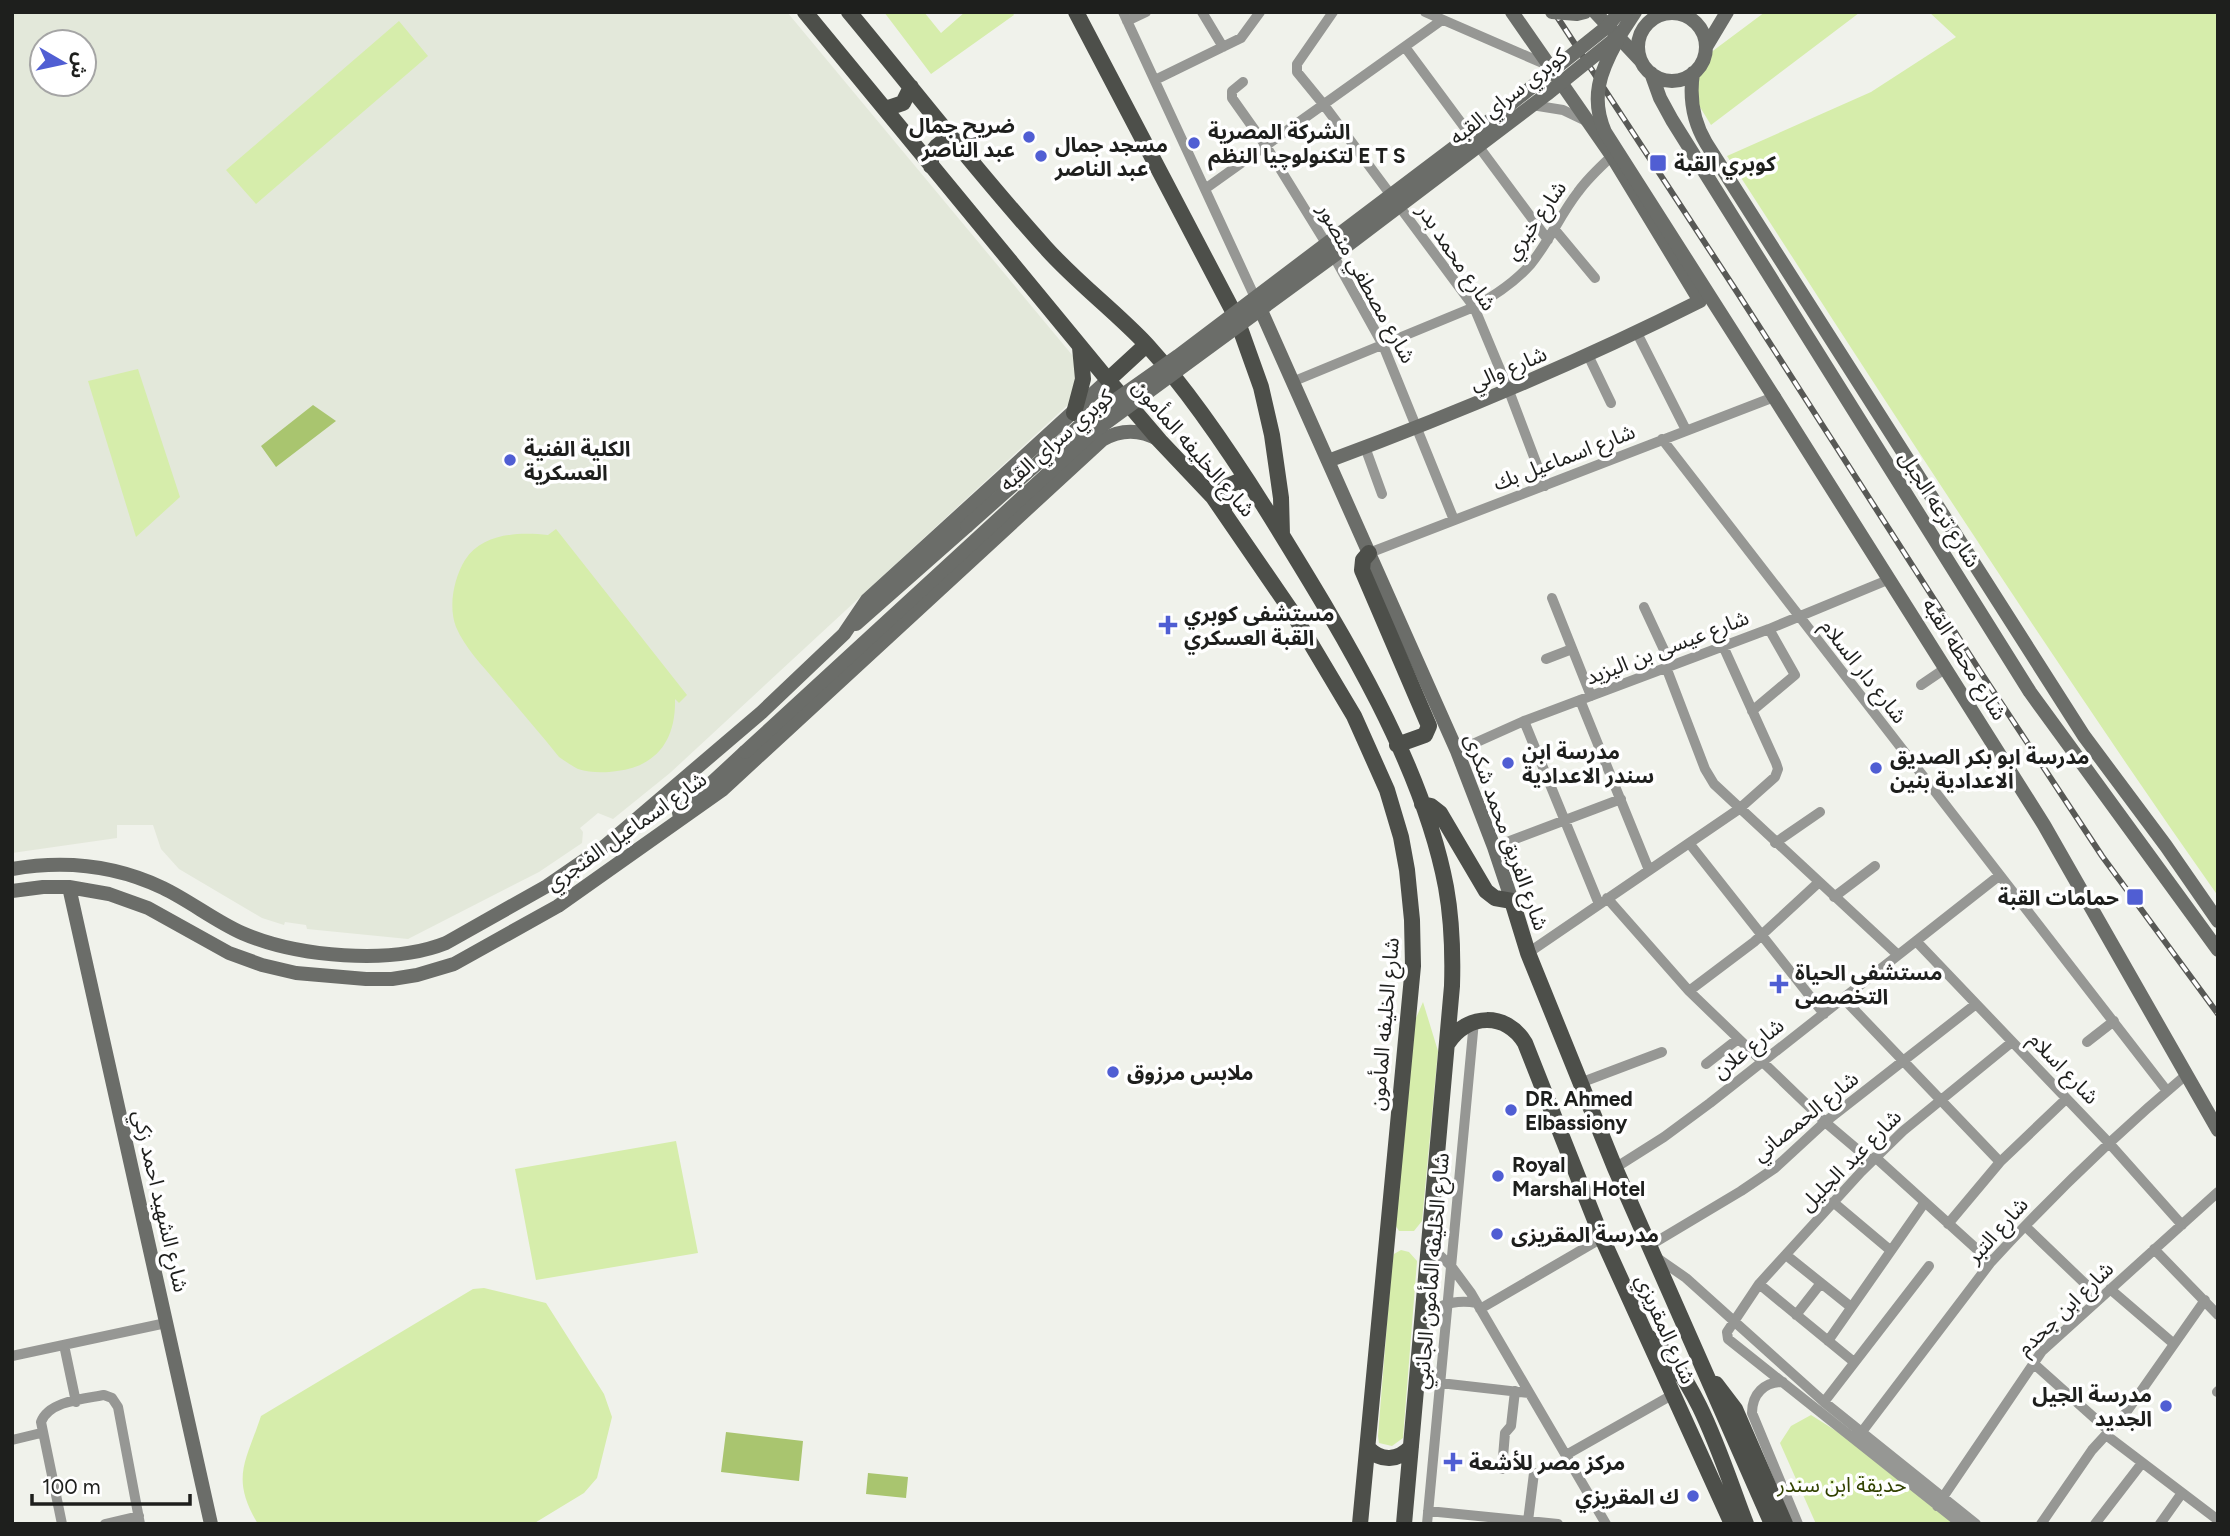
<svg xmlns="http://www.w3.org/2000/svg" width="2230" height="1536" font-family="Figtree,'Noto Sans Arabic',sans-serif">
	<style>
		.built { fill: #e3e8da; fill-rule: evenodd }
		.green { fill: #d6edab }
		.water { fill: #a9c56f }
		.lines { fill: none; stroke-linecap: round; stroke-linejoin: round }
		.street { stroke: #969794; stroke-width: 10 }
		.secondary { stroke: #6b6d69; stroke-width: 14 }
		.primary { stroke: #4d4f4a; stroke-width: 16 }
		.rail-casing { stroke: #585956; stroke-width: 6 }
		.rail { stroke: #fff; stroke-width: 3.5; stroke-dasharray: 10; stroke-linecap: butt }
		.secondary-bridge { stroke: #6b6d69; stroke-width: 14 }
		.poi-dot { fill: #505ed3; stroke: #fff; stroke-width: 2.5 }
		.labels { text-anchor: middle; dominant-baseline: central; stroke-width: 7; stroke-linejoin: round; paint-order: stroke }
		.street-label { font-size: 21px; fill: #1e1f1d; stroke: #fff }
		.poi-label { font-size: 21px; font-weight: bold; fill: #1e1f1d; stroke: #fff; text-anchor: start }
		.park-label { font-size: 21px; fill: #314100; stroke: #fff }
	</style>
	<rect width="100%" height="100%" fill="#f0f2eb"/>
	<path class="built" d="M12,12h775l291,350 -5,38 -403,373 -57,46 -15,-6 -18,15 3,4 -1,11 -43,29 -131,67 -101,-10 -1,-4 -21,-3 -1,3 -22,-7 -83,-49 -18,-20 -8,-24h-36v13l-105,15zM42,42h42v42h-42z"/>
	<path class="green" d="M884,12h40l17,21 24,-21h47l2,3 -83,59z
		M1765,12l94,1 -148,112 -21,-34 12,-32z
		M1929,12h289v884c-170,-242 -330,-491 -491,-740l144,-64 85,-55z
		M399,21l29,35 -172,148 -30,-34z
		M138,369l42,128 -44,40 -48,-156z
		M556,529l131,166 -8,8 -4,-4c1,40 -17,67 -58,72 -12,2 -27,2 -39,-2 -6,-3 -13,-8 -19,-12 -20,-25 -41,-49 -62,-74 -15,-18 -32,-35 -41,-56 -8,-21 -2,-49 9,-67 18,-27 53,-28 83,-25z
		M1423,1002l15,49 -16,170 -8,10h-15l-5,-8 19,-198z
		M676,1141l22,112 -162,27 -21,-111z
		M1401,1250l8,2 8,9 -14,177 -11,8 -13,-3 -1,-7 14,-175 2,-7z
		M484,1288l62,15 58,91 8,23 -15,61 -13,15 -51,31h-275c-28,-46 -12,-62 3,-108l212,-127z
		M1811,1415l30,19 114,90h-139l-36,-81 11,-17z"/>
	<path class="water" d="M313,405l23,16 -60,46 -15,-21z
		M726,1432l77,9 -4,40 -78,-9z
		M868,1473l40,4 -2,21 -40,-4z"/>
	<g class="lines">
		<path class="street" d="M1123,12l135,292
			M1202,12l21,35
			M1333,12l-36,52v8l27,33 150,202 35,84 36,95
			M1425,12l122,53
			M1127,21l19,-9
			M1405,47l143,193
			M1155,80l86,-42 19,-26
			M1243,82l-11,9v7l34,48 66,107 51,92 71,175
			M1532,105l31,5 23,11
			M1205,189l237,-169
			M1555,230l40,48
			M1637,333l49,97
			M1588,355l23,48
			M1292,382l182,-75c20,-11 40,-24 56,-42 19,-23 30,-50 48,-73 10,-14 22,-25 34,-36
			M1662,439l505,652
			M1365,447l17,47
			M1369,553l405,-156
			M1552,598l39,98
			M1644,607l27,58
			M1546,659l26,-10
			M1666,667l39,102 9,15 184,171
			M1921,685l25,-17
			M1580,700l69,170
			M1752,711l43,-36 -26,-46
			M1524,721l75,183
			M1457,751l67,-30 245,-92 121,-50
			M1689,843l135,171
			M1775,843l45,-31
			M1494,847l127,-48
			M1834,897l41,-31
			M1607,898l82,93 136,131 46,39
			M1916,941l193,202 73,82
			M1528,953l211,-144 36,-32 3,-8 -2,-6 -53,-117
			M1689,991l65,-49 64,-59
			M1844,999l156,163
			M2087,1042l27,-21
			M1706,1064l32,-25
			M1580,1083l82,-31
			M1875,1157l116,105
			M1615,1168l49,-31 46,-34 290,-228
			M1833,1202l57,48
			M1948,1224l52,-62 66,-63
			M2025,1226l75,72
			M1429,1245l22,21 20,27 135,231
			M1649,1246l92,-55 34,-23 50,-46 151,-118
			M2154,1249l64,66
			M1653,1255l33,23 138,124 152,122
			M1786,1255l65,52
			M1759,1284l95,78
			M2110,1289l64,55
			M1480,1309l122,-71
			M1796,1315l25,-32
			M1422,1318c16,-14 34,-19 55,-15
			M1828,1341l97,-139
			M64,1345l12,57
			M12,1356l154,-33
			M2033,1363l76,68
			M1783,1382c-19,0 -31,12 -31,31l46,111
			M1440,1383l89,10
			M2217,1392l1,-1
			M1824,1402l105,-136
			M1861,1433l130,-171c61,-66 126,-129 195,-187
			M2106,1435l112,85
			M12,1440l29,-7
			M1566,1455l106,-60
			M1502,1469l3,-36 6,-7 4,-35
			M1937,1506l105,-155 176,-159
			M1428,1511l130,13
			M1528,1521l6,-48
			M62,1524l-21,-102c8,-21 42,-23 63,-27l8,3 6,9 22,117
			M105,1524l34,-8
			M1427,1524l47,-503
			M1961,1524l-233,-185 -1,-7 32,-48 102,-112 42,-41 109,-89
			M2041,1524l51,-74 33,-36 80,-114
			M2095,1524l47,-61
			M2160,1524l22,-31"/>
		<path class="secondary" d="M1595,12l46,49
			M1638 47a34 34 0 1 1 68 0a34 34 0 1 1-68 0Z
			M1706,47l21,-35
			M1651,73l9,25 12,22 358,572 188,258
			M1693,73c-4,26 0,48 13,70l378,593 82,110 52,75
			M1259,306l198,445 37,96 18,54
			M1774,397l270,428 174,305
			M1328,461c127,-47 251,-99 372,-160l-88,-145 -100,-144
			M856,624l111,-98
			M679,813l66,-61
			M12,869c52,-9 103,-4 151,19 27,13 52,33 79,45 55,24 149,32 204,10l101,-57 58,-40 157,-134 82,-78 23,-34 241,-220
			M69,887l142,637
			M12,891l31,-4h26l40,7 39,14 81,45 33,12 34,8 70,6h26l25,-4 37,-11 104,-58 164,-116 380,-350c19,-11 38,-11 57,0"/>
		<path class="primary" d="M805,12l303,368 52,61 53,56 79,115 62,104 33,74 14,47 6,33 5,50 1,46 -53,558
			M849,12c65,78 128,160 196,235 31,35 70,64 102,98 48,53 95,125 133,187 64,104 143,233 166,355 6,33 7,66 6,99l-48,538
			M1076,12l160,305 25,70 11,48 9,63 1,37
			M885,109l18,-6 8,-16
			M931,166c-1,-17 8,-27 25,-25
			M1108,380l38,-35
			M1074,413l9,-34 -3,-32
			M1224,510l-3,-13 4,-10 14,-6 12,5
			M1369,553l-6,7 -1,10 67,156 -4,9 -28,10
			M1422,804l9,2 9,7 46,78 9,7 17,3 16,52 87,215 157,356
			M1448,1043c19,-30 59,-31 77,0l77,195 130,286
			M1650,1338c49,41 73,127 96,186
			M1716,1384l19,25 50,115
			M1368,1448c13,14 30,13 43,-1"/>
		<defs>
			<path id="rail" d="M1554,12l183,280 243,379 122,185 116,158"/>
		</defs>
		<use href="#rail" class="rail-casing"/>
		<use href="#rail" class="rail"/>
		<path class="secondary-bridge" d="M1552,12l25,2 8,-2
			M1617,41c-17,31 -27,57 -12,91l169,265
			M967,526l116,-103 95,-67 315,-238 115,-92 11,-14
			M745,752l347,-319 244,-179 211,-160 73,-59 15,-23"/>
	</g>
	<g class="poi-dot">
		<circle cx="1029" cy="137" r="7"/>
		<circle cx="1194" cy="143" r="7"/>
		<circle cx="1041" cy="156" r="7"/>
		<rect x="1649" y="154" width="18" height="18" rx="3.5"/>
		<circle cx="510" cy="460" r="7"/>
		<path d="M1164.5 614.5h7v7h7v7h-7v7h-7v-7h-7v-7h7z"/>
		<circle cx="1508" cy="763" r="7"/>
		<circle cx="1876" cy="768" r="7"/>
		<rect x="2126" y="888" width="18" height="18" rx="3.5"/>
		<path d="M1775.5 973.5h7v7h7v7h-7v7h-7v-7h-7v-7h7z"/>
		<circle cx="1113" cy="1072" r="7"/>
		<circle cx="1511" cy="1110" r="7"/>
		<circle cx="1498" cy="1176" r="7"/>
		<circle cx="1497" cy="1234" r="7"/>
		<circle cx="2166" cy="1406" r="7"/>
		<path d="M1449.5 1451.5h7v7h7v7h-7v7h-7v-7h-7v-7h7z"/>
		<circle cx="1693" cy="1496" r="7"/>
	</g>
	<g class="labels">
		<g class="street-label">
			<text transform="translate(1508 96) rotate(-38)">كوبري سراي القبه</text>
			<text transform="translate(1535 220) rotate(-55)">شارع خيري</text>
			<text transform="translate(1457 257) rotate(56)">شارع محمد بدر</text>
			<text transform="translate(1367 283) rotate(61)">شارع مصطفي منصور</text>
			<text transform="translate(1508 368) rotate(-23)">شارع والي</text>
			<text transform="translate(1056 440) rotate(-41)">كوبري سراي القبه</text>
			<text transform="translate(1194 448) rotate(49)">شارع الخليفه المأمون</text>
			<text transform="translate(1564 457) rotate(-21)">شارع اسماعيل بك</text>
			<text transform="translate(1940 509) rotate(58)">شارع ترعه الجبل</text>
			<text transform="translate(1667 647) rotate(-21)">شارع عيسى بن اليزيد</text>
			<text transform="translate(1965 659) rotate(58)">شارع محطه القبه</text>
			<text transform="translate(1864 671) rotate(52)">شارع دار السلام</text>
			<text transform="translate(626 831) rotate(-35)">شارع اسماعيل الفنجري</text>
			<text transform="translate(1507 832) rotate(70)">شارع الفريق محمد شكرى</text>
			<text transform="translate(1384 1024) rotate(-85)">شارع الخليفه المأمون</text>
			<text transform="translate(1748 1048) rotate(-38)">شارع علان</text>
			<text transform="translate(2064 1068) rotate(46)">شارع اسلام</text>
			<text transform="translate(1805 1116) rotate(-39)">شارع الحمصاني</text>
			<text transform="translate(1850 1160) rotate(-45)">شارع عبد الجليل</text>
			<text transform="translate(161 1201) rotate(77)">شارع الشهيد احمد زكي</text>
			<text transform="translate(1997 1230) rotate(-48)">شارع التبر</text>
			<text transform="translate(1431 1271) rotate(-85)">شارع الخليفه المأمون الجانبي</text>
			<text transform="translate(2065 1308) rotate(-44)">شارع ابن جحدم</text>
			<text transform="translate(1666 1329) rotate(66)">شارع المقريزي</text>
		</g>
		<g class="poi-label">
			<text x="1015" y="125" text-anchor="end">ضريح جمال<tspan x="1015" dy="24">عبد الناصر</tspan></text>
			<text x="1208" y="131">الشركة المصرية<tspan x="1208" dy="24">لتكنولوچيا النظم E T S</tspan></text>
			<text x="1055" y="144">مسجد جمال<tspan x="1055" dy="24">عبد الناصر</tspan></text>
			<text x="1674" y="163">كوبري القبة</text>
			<text x="524" y="448">الكلية الفنية<tspan x="524" dy="24">العسكرية</tspan></text>
			<text x="1184" y="613">مستشفى كوبري<tspan x="1184" dy="24">القبة العسكري</tspan></text>
			<text x="1522" y="751">مدرسة ابن<tspan x="1522" dy="24">سندر الاعدادية</tspan></text>
			<text x="1890" y="756">مدرسة ابو بكر الصديق<tspan x="1890" dy="24">الاعدادية بنين</tspan></text>
			<text x="2119" y="897" text-anchor="end">حمامات القبة</text>
			<text x="1795" y="972">مستشفى الحياة<tspan x="1795" dy="24">التخصصى</tspan></text>
			<text x="1127" y="1072">ملابس مرزوق</text>
			<text x="1525" y="1098">DR. Ahmed<tspan x="1525" dy="24">Elbassiony</tspan></text>
			<text x="1512" y="1164">Royal<tspan x="1512" dy="24">Marshal Hotel</tspan></text>
			<text x="1511" y="1234">مدرسة المقريزى</text>
			<text x="2152" y="1394" text-anchor="end">مدرسة الجيل<tspan x="2152" dy="24">الجديد</tspan></text>
			<text x="1469" y="1462">مركز مصر للأشعة</text>
			<text x="1679" y="1496" text-anchor="end">ك المقريزي</text>
		</g>
		<g class="park-label">
			<text x="1842" y="1484">حديقة ابن سندر</text>
		</g>
	</g>
	<rect width="2230" height="1536" fill="none" stroke="#1e1f1d" stroke-width="28"/>
	<g transform="translate(63 63) rotate(99)"><circle r="33" fill="#ffffff" stroke="#a5a5a5" stroke-width="2"/>
	<path d="M0-5L12 26L0 18L-12 26Z" fill="#505ed3"/>
	<text y="-10" font-size="19" font-weight="bold" text-anchor="middle" fill="#1e1f1d">ش</text>
	</g>
	<path d="M32 1494v10h158v-10" fill="none" stroke="#1e1f1d" stroke-width="3.5"/>
	<text x="42" y="1494" font-size="21" fill="#1e1f1d" stroke="#ffffff" stroke-width="5" paint-order="stroke">100 m</text>
</svg>
